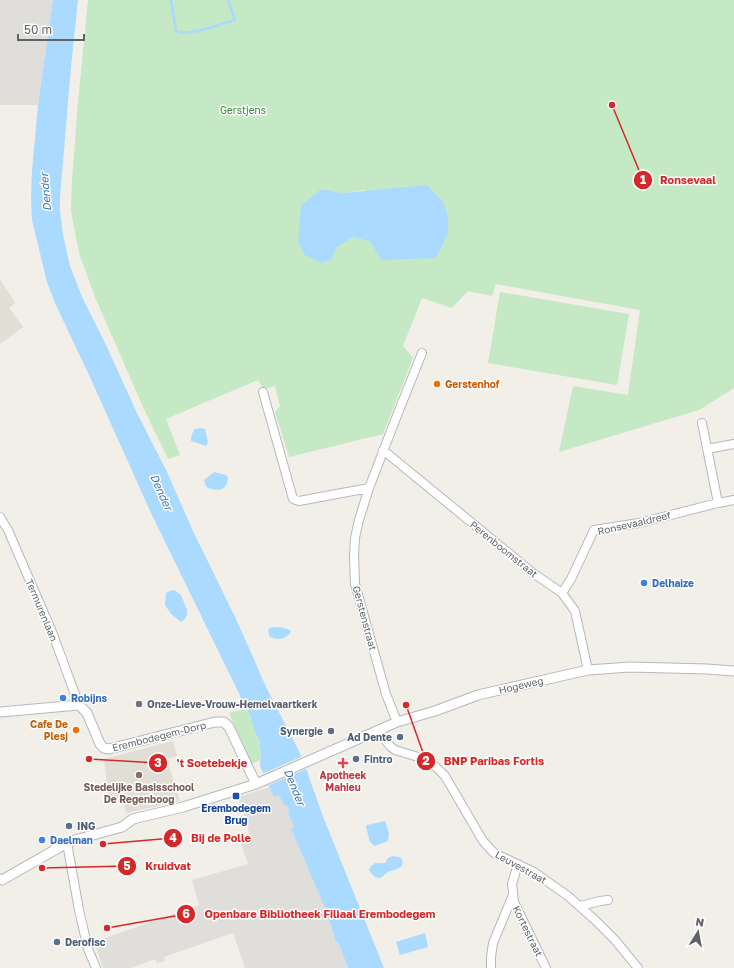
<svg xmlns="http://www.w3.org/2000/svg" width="734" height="968" font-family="'Golos Text',sans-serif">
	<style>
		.industrial { fill: #e0deda }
		.education { fill: #e1ded6 }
		.green { fill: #c5e8c5; fill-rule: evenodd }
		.water { fill: #aadaff }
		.pier { fill: #f1efe8 }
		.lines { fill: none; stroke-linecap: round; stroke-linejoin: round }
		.stream { stroke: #aadaff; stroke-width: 2.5 }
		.minor-casing { stroke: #b5b8bc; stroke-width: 10 }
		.tertiary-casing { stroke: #b5b8bc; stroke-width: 11 }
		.minor { stroke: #fff; stroke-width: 8 }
		.tertiary { stroke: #fff; stroke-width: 9 }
		.food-dot { fill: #e8710a; stroke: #fff; stroke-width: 1.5 }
		.shop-dot { fill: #3f7fe0; stroke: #fff; stroke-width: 1.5 }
		.worship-dot { fill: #6b7280; stroke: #fff; stroke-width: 1.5 }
		.service-dot { fill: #5c6f8a; stroke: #fff; stroke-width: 1.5 }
		.health-dot { fill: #e0444e; stroke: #fff; stroke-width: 1.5 }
		.education-dot { fill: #8d6e63; stroke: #fff; stroke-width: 1.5 }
		.transit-dot { fill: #1a4fb4; stroke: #fff; stroke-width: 1.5 }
		.labels { text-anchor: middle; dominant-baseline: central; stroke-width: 3; stroke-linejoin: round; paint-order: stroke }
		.park-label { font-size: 10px; fill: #348238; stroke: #fff }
		.food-label { font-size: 10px; font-weight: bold; fill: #c56008; stroke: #fff; text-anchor: start }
		.street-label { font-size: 10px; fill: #5f6368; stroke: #fff }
		.shop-label { font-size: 10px; font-weight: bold; fill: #366cbe; stroke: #fff; text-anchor: start }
		.worship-label { font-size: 10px; font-weight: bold; fill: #5b616d; stroke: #fff; text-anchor: start }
		.service-label { font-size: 10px; font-weight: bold; fill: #4e5e75; stroke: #fff; text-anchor: start }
		.health-label { font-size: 10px; font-weight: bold; fill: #be3a42; stroke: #fff }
		.education-label { font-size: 10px; font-weight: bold; fill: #785e54; stroke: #fff }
		.transit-label { font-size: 10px; font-weight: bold; fill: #164399; stroke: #fff }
		.water-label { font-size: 11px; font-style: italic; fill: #4174aa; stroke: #fff }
		.leader { fill: none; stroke: #d62828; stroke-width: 1.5 }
		.callout-dot { fill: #d62828; stroke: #fff; stroke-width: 1.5 }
		.mark-label { font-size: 12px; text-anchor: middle; font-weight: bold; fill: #fff }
		.callout-label { font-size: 11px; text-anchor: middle; font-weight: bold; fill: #d62828; stroke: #fff; stroke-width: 3; stroke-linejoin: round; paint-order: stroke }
	</style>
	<rect width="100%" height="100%" fill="#f1efe8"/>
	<path class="industrial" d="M0,0h53l-15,105h-38z
		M270,787l4,9h5l6,10 2,-1 2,5 -1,2 6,15 -2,2 35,84 9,29 3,2 9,24h-103l-12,-35 -69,24 1,4 -8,2 -2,-4 -24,9h-28l-9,-26 105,-37 -7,-25 56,-16 -8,-22 11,-4 -13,-41z"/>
	<path class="education" d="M0,279l15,24 -6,5 14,19 -23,17z
		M173,741l4,15 -10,3 8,27 5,15 -54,12 -4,-15 -1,1 -6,2 -1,2 -5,1 -5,-45z"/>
	<path class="green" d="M88,0h646v388l-35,22 -140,42 14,-66 55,9 12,-85 -144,-26 -4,12 -24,-5 -16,17 -30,-10 -19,48 10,12 -30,76 -94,23 -14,-45 5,-6 -5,-20 -11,3 -6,-9 -92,39 14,36 -12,4 -25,-52 -48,-110 -16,-44 -8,-42 1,-31 6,-78zM321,189l22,4 23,-3 5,52 -18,-5 -17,11z
		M500,292l129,22 -12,71 -129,-22z
		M246,709c8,16 15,33 15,51l-10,4 -22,-51z"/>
	<path class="water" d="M53,0h25l-7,67 -11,130v13l3,25 7,31 12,31 23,46 32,70 30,59 25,57 45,92 30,68 32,62 8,20 15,43 62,154h-36l-9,-24 -3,-2 -9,-29 -36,-85 3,-1 -6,-15 1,-2 -2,-4h-2l-6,-10h-2l-3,1 -14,-31 1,-13 -2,-12 -10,-27 -98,-201 -62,-138 -34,-72 -8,-21 -15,-62 -1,-22 1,-27 6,-66z
		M427,185l16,17 5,15v16l-12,25 -55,2 -10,-18 -18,-5 -17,11 -4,11 -11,4 -16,-8 -7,-13 3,-36 20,-17 22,4z
		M201,428l4,1 3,13 -2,4 -15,-5c0,-4 1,-9 4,-12z
		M214,472l12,3 2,2c0,10 -6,15 -16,12 -3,-1 -4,0 -6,-3 -1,-2 -1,-4 -2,-6l9,-7z
		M174,590l7,5 6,15v5l-2,4 -4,3 -10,-8 -6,-9 1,-12 4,-2z
		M274,627c6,0 11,1 16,3l1,2c-6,8 -13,8 -21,5l-1,-2 -1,-5 2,-2z
		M385,821l4,12 -1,8 -13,5 -5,-4 -4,-15 1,-2z
		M393,856c8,1 11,2 9,10 -4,3 -7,4 -12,5 -4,1 -5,4 -8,6 -5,3 -10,-2 -13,-7l2,-4 4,-3h10l3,-5z
		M425,933l3,14 -28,8 -4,-13z"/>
	<path class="pier" d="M303,756l5,12 -41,18 -5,-12z"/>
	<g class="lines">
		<path class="stream" d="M171,0l5,31c12,6 45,-7 59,-11l-7,-20"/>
		<defs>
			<path id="minor" d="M263,392l30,107 6,2 70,-13
				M702,423l16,80
				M707,449l27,-5
				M383,450l150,123 29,20 13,18 13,59
				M0,517l8,13 44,102 27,73
				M562,593l9,-14 23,-49 45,-7 79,-20 16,-3
				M397,722l-11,-28 -31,-110 -1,-28 1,-18 4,-18 10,-32 27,-70 26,-65
				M378,731l12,15 5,4 23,7 18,10 9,9 38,65 11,12 40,19 34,24 27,24 20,20 23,28
				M67,843l12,67 9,39 8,19
				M518,864l-6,20 2,18 32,66
				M580,906l20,-5 8,-1
				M491,968v-11l2,-14 20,-48"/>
			<path id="tertiary" d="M0,712l79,-7 8,8 13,31 4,4 5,1 106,-27h9l5,5 27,57
				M0,879l2,1 65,-37 8,-3 47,-13 11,-8 50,-12 73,-23 141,-62 38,-11 43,-16 110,-25 42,-3 77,2 27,2"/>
		</defs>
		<use href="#minor" class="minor-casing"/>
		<use href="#tertiary" class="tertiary-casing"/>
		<use href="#minor" class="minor"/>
		<use href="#tertiary" class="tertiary"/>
	</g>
	<g class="food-dot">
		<circle cx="437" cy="384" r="4"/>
		<circle cx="76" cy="730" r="4"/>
	</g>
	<g class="shop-dot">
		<circle cx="644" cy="583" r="4"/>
		<circle cx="63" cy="698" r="4"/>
		<circle cx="42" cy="840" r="4"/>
	</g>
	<circle class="worship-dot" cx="139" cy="704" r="4"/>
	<g class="service-dot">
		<circle cx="331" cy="731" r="4"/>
		<circle cx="400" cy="737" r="4"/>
		<circle cx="356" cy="759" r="4"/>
		<circle cx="69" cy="826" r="4"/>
		<circle cx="57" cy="942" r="4"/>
	</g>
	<path class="health-dot" d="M341 757h4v4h4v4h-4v4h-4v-4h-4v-4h4z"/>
	<circle class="education-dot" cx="139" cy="775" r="4"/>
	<rect class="transit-dot" x="232" y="792" width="8" height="8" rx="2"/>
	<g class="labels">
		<g class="park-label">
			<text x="243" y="110">Gerstjens</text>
		</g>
		<g class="food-label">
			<text x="445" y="384">Gerstenhof</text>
			<text x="68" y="724" text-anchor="end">Cafe De<tspan x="68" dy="12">Plesj</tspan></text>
		</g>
		<g class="street-label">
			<text transform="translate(634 523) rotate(-13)">Ronsevaaldreef</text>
			<text transform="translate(504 549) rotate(39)">Perenboomstraat</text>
			<text transform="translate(42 610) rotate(67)">Termurenlaan</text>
			<text transform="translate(365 618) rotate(75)">Gerstenstraat</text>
			<text transform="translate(521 685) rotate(-13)">Hogeweg</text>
			<text transform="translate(159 736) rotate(-14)">Erembodegem-Dorp</text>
			<text transform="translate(521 867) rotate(29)">Leuvestraat</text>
			<text transform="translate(528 931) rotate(64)">Kortestraat</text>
		</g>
		<g class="shop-label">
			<text x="652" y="583">Delhaize</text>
			<text x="71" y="698">Robijns</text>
			<text x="50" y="840">Daelman</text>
		</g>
		<g class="worship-label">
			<text x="147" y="704">Onze-Lieve-Vrouw-Hemelvaartkerk</text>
		</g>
		<g class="service-label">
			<text x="323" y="731" text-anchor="end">Synergie</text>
			<text x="392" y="737" text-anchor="end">Ad Dente</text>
			<text x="364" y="759">Fintro</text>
			<text x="77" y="826">ING</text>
			<text x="65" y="942">Derofisc</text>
		</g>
		<g class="health-label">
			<text x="343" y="775">Apotheek<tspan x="343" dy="12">Mahieu</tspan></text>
		</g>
		<g class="education-label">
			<text x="139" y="787">Stedelijke Basisschool<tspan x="139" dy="12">De Regenboog</tspan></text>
		</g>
		<g class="transit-label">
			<text x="236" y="808">Erembodegem<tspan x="236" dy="12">Brug</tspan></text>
		</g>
		<g class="water-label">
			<text transform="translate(45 192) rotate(-95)">Dender</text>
			<text transform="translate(162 492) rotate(66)">Dender</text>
			<text transform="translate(295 787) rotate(68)">Dender</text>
		</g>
	</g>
	<path class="leader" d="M612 105L643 180M406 705L426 761M89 759L158 763M103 844L173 838M42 868L127 866M107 928L186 914"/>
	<g class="callout-dot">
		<circle cx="612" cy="105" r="4"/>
		<circle cx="406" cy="705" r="4"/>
		<circle cx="89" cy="759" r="4"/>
		<circle cx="103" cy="844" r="4"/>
		<circle cx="42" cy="868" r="4"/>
		<circle cx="107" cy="928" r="4"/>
		<circle cx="643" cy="180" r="10"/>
		<circle cx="426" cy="761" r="10"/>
		<circle cx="158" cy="763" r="10"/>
		<circle cx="173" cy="838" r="10"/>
		<circle cx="127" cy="866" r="10"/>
		<circle cx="186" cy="914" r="10"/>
	</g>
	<g class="mark-label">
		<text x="643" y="184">1</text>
		<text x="426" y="765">2</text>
		<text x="158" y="767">3</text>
		<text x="173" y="842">4</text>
		<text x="127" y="870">5</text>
		<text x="186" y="918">6</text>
	</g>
	<g class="callout-label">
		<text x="688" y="184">Ronsevaal</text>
		<text x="494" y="765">BNP Paribas Fortis</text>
		<text x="212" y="767">'t Soetebekje</text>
		<text x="221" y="842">Bij de Polle</text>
		<text x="168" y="870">Kruidvat</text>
		<text x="320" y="918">Openbare Bibliotheek Filiaal Erembodegem</text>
	</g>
	<g transform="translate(698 932) rotate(11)" stroke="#ffffff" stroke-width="3" paint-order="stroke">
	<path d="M0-3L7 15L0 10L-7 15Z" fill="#5f6368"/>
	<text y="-6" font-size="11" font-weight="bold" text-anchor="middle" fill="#5f6368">N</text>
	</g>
	<path d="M18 34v6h66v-6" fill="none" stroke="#5f6368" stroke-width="2"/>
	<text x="24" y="34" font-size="12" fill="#5f6368" stroke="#ffffff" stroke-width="3" paint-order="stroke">50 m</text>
</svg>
